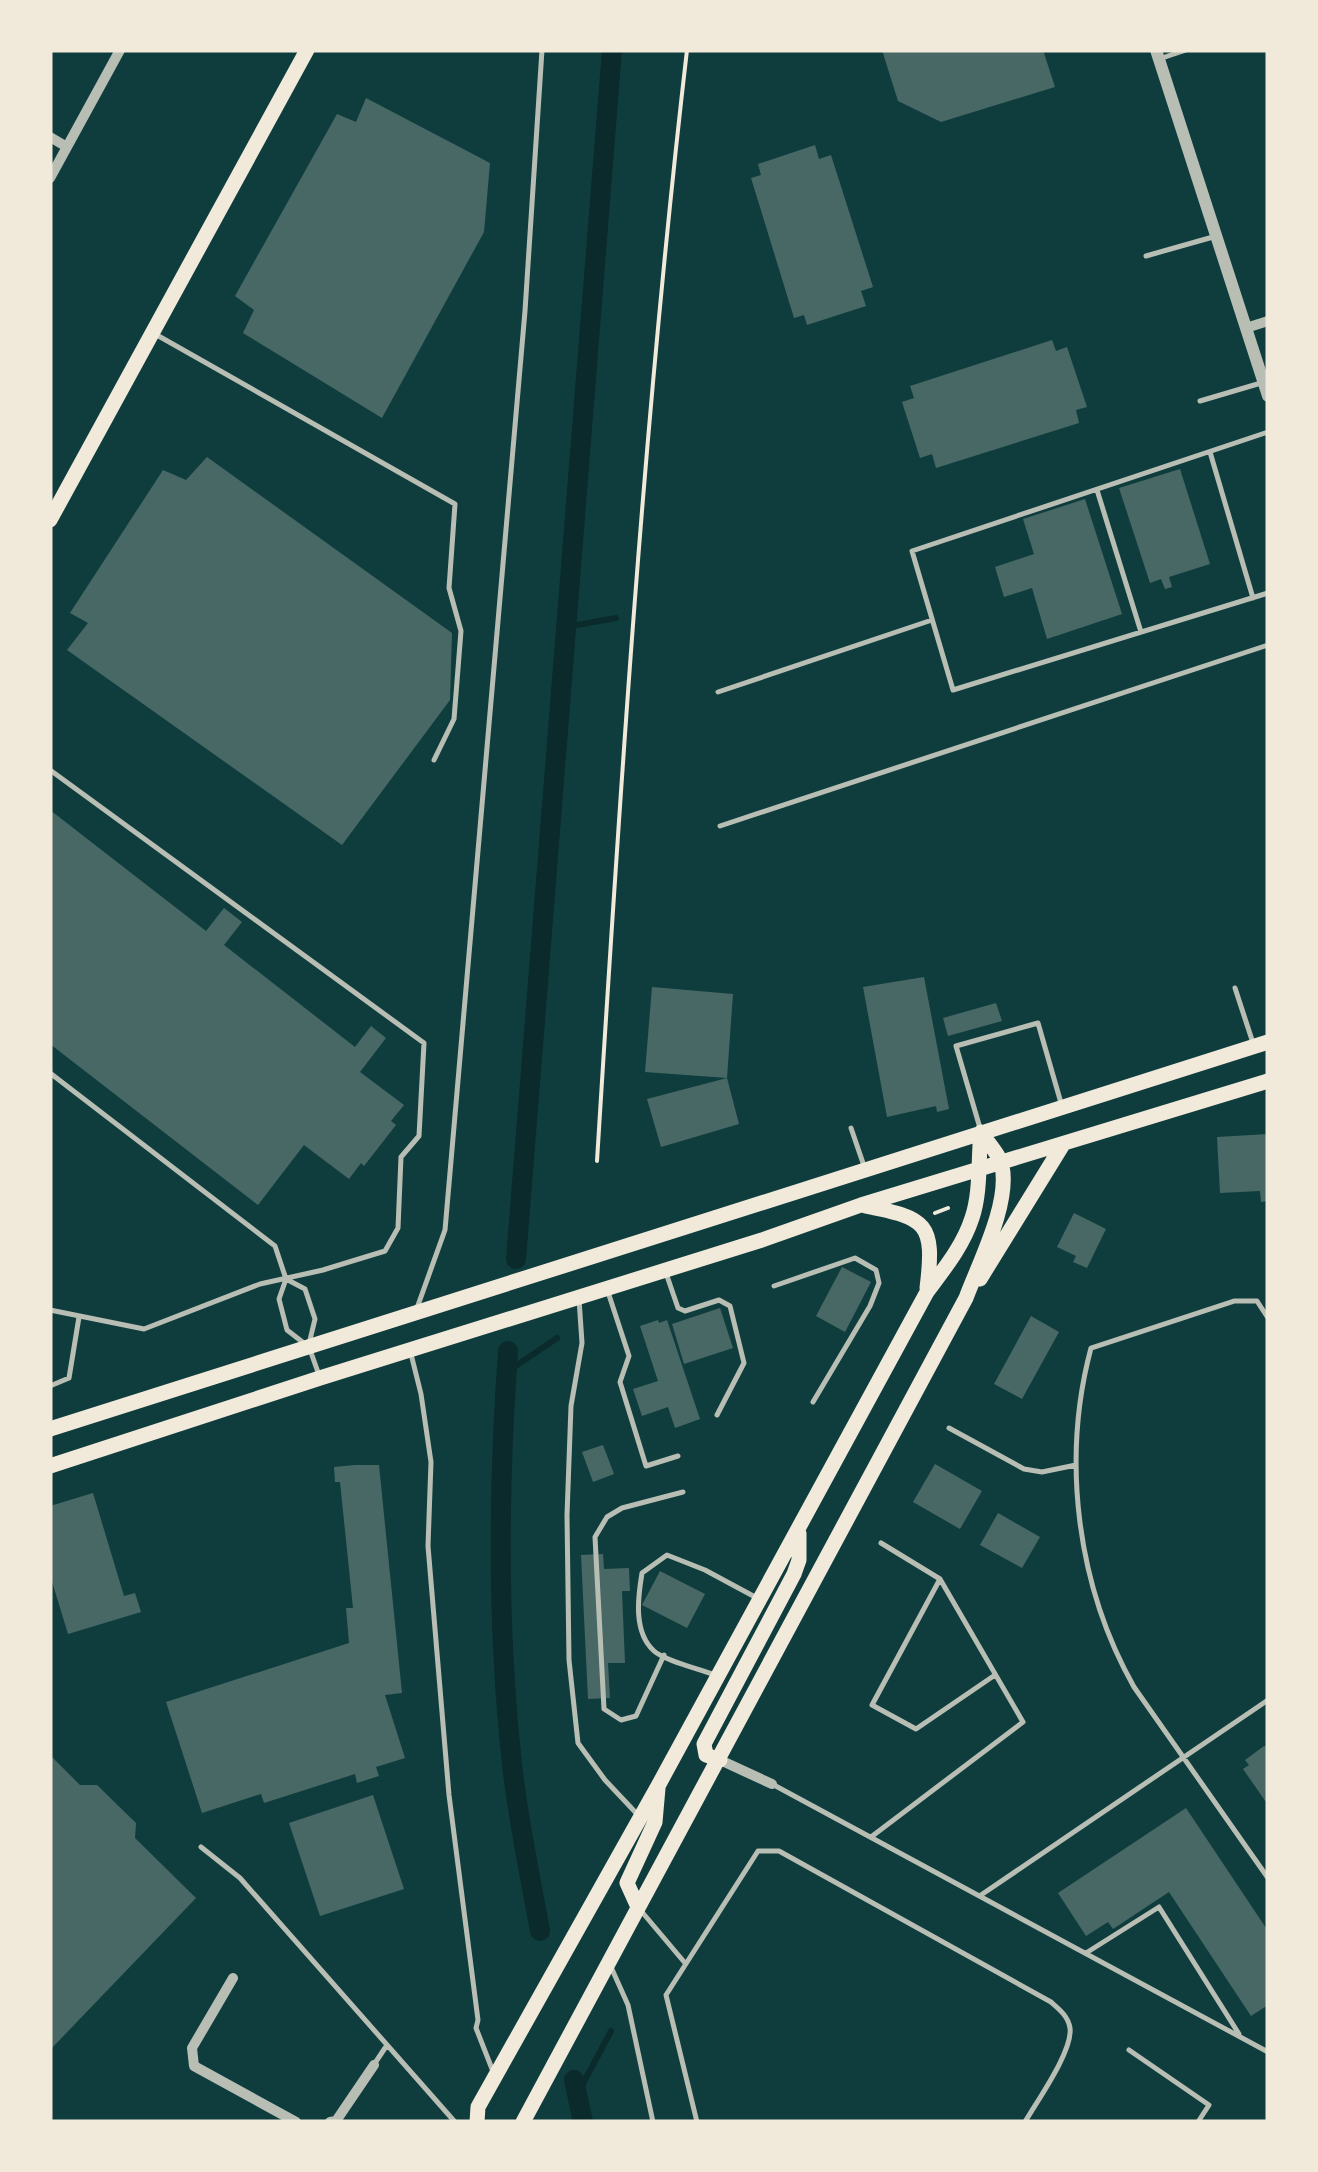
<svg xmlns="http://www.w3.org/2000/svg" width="1318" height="2172" font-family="'Space Grotesk',sans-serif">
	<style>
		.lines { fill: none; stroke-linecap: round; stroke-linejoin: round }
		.stream { stroke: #0a2a2b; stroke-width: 6 }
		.canal { stroke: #0a2a2b; stroke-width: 20 }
		.building { fill: #486865 }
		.path { stroke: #f1e9da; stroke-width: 4 }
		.service { stroke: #b8beb3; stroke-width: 5 }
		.minor { stroke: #b8beb3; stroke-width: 10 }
		.tertiary { stroke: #b8beb3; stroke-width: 12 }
		.secondary { stroke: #f1e9da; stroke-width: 15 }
		.primary { stroke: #f1e9da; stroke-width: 15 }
	</style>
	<rect width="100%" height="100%" fill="#0f3d3e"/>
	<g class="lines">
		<path class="stream" d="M566,627l50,-9
			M507,1372l50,-34
			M577,2095l34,-64"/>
		<path class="canal" d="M516,1259l96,-1209
			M508,1351c-10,138 -11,276 4,413 6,56 18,111 28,167
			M574,2080l9,42"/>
	</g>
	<path class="building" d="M882,50h161l12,37 -114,35 -43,-21z
		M366,98l124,65 -6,69 -102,186 -139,-85 11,-23 -19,-14 102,-182 19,8z
		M815,145l4,14 12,-4 42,132 -12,4 5,15 -59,19 -3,-10 -10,3 -43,-140 10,-3 -3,-11z
		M1052,340l4,11 11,-4 20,60 -11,3 3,13 -143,45 -4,-14 -12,4 -18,-56 12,-4 -4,-12z
		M207,457l245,176 -2,67 -108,145 -275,-195 21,-27 -18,-10 93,-143 23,10z
		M1180,469l30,95 -41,13 3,10 -7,2 -4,-10 -11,4 -31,-95z
		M1085,499l37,115 -75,25 -15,-51 -28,9 -9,-30 39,-13 -11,-35z
		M50,810l156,121 18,-23 18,14 -18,23 131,102 16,-21 15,12 -26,34 44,33 -13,16 5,4 -32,41 -3,-3 -12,16 -45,-34 -46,60 -208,-161z
		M924,977l25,132 -12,3 -1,-6 -49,11 -24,-130z
		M652,987l81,7 -6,84 -82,-6z
		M996,1003l6,18 -54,15 -5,-18z
		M727,1078l12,46 -78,23 -14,-48z
		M1268,1134v67l-7,1 -1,-11 -40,2 -3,-56z
		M1074,1213l32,16 -19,39 -14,-6 3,-6 -19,-9z
		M842,1267l29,15 -26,50 -29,-16z
		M720,1308l13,40 -49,16 -12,-40z
		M1031,1316l28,16 -37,67 -28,-15z
		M658,1320l1,3 8,-3 33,99 -25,9 -7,-21 -26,9 -9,-27 25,-8 -18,-55z
		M603,1445l11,29 -21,8 -11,-30z
		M935,1464l47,27 -22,38 -47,-27z
		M355,1465h24l23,228 -17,2 20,63 -29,9 3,9 -22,7 -2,-9 -91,29 -3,-9 -59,19 -36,-111 183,-59 -3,-35h7l-13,-126h-5l-1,-15z
		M93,1493l31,103 11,-3 6,19 -73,22 -18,-59v-69z
		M998,1513l42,24 -18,31 -42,-23z
		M603,1554l1,15 25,-1 1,23h-8l3,72h-17l2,35 -22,1 -7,-144z
		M660,1571l45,23 -18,34 -45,-23z
		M1264,1746l4,1v58l-25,-36 6,-4 -4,-5z
		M50,1755l30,30h17l39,38 -1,15 61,60 -146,152z
		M373,1795l31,94 -84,27 -31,-93z
		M1186,1808l82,123v74l-17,11 -82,-124 -56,37 -5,-7 -22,14 -28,-43z"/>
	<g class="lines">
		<path class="path" d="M597,1161c23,-370 47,-742 90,-1111
			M935,1213l13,-5"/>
		<path class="service" d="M1162,58l24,-8
			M1146,256l67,-19
			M155,334l300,170 -6,84 12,43 -7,88 -20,41
			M1200,401l61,-18
			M1268,432l-356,119 41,139 315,-97
			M1210,452l43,146
			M1097,490l44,142
			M718,692l214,-72
			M50,770l374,273 -5,93 -18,21 -3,71 -13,23 -62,19 -63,14 -116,45 -94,-19
			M720,826l548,-181
			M1235,988l18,55
			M50,1073l225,173 11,33 -7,20 8,31 22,17 10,28
			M851,1128l13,38
			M980,1128l-24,-82 82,-23 23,80
			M666,1273l12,35 7,3 34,-11 11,6 14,57 -27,52
			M286,1279l19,10 10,30 -6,25
			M774,1286l81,-28 21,12 3,13 -9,23 -57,96
			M608,1292l21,64 -9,26 26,84 32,-10
			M579,1299l3,44 -11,63 -4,109 2,145 9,83 27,37 33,35
			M417,1308l28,-78 80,-919 17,-261
			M1268,1318l-11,-17h-23l-143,47c-30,112 -14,238 43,339l134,191
			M411,1354l10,40 10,68 -3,84 21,249 29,225 -2,8 18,46
			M50,1386l19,-8 10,-61
			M949,1428l75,41 18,3 34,-7
			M940,1579l-68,126 44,24 79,-54
			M664,1655l-28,61 -15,4 -17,-11 -9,-172 12,-20 15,-9 61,-16
			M715,1675c-15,-6 -50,-14 -61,-24 -21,-19 -16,-54 -12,-78l25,-18 38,15 52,28
			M772,1784l496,268
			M871,1837l152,-115 -83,-143 -59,-36
			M201,1847l39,31 215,244
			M981,1895l287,-195
			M642,1912l43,51
			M1086,1953l73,-46 80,127
			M611,1967l17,38 25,117
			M1129,2050l80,55 -11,17
			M375,2063l12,-18
			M697,2122l-31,-127 92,-144h21l272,151c8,7 17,14 19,26 3,23 -33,73 -45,94"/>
		<path class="minor" d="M50,137l17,10
			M50,178l70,-128
			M1246,328l22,-7
			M720,1760l52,24
			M233,1978l-41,70 2,18 102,56
			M330,2122l6,-1 38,-56"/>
		<path class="tertiary" d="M1156,50l112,346"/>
		<path class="secondary" d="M50,520l257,-470"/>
		<path class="primary" d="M865,1206c62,12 70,17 62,82
			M980,1279l82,-133
			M50,1429l1218,-387
			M50,1466l270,-88 442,-138 99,-35 407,-124
			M720,1760l-14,-5 -2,-11 90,-170 5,-14v-27
			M637,1905l-10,-22 28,-61 3,-34
			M477,2122l1,-15 180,-321 269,-494c17,-23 36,-46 45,-74 9,-26 6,-59 9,-86
			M523,2122l443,-824c13,-35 44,-94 36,-132 -2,-11 -15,-24 -21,-34"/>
	</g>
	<rect width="1318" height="2172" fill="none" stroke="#f1e9da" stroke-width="105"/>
</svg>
